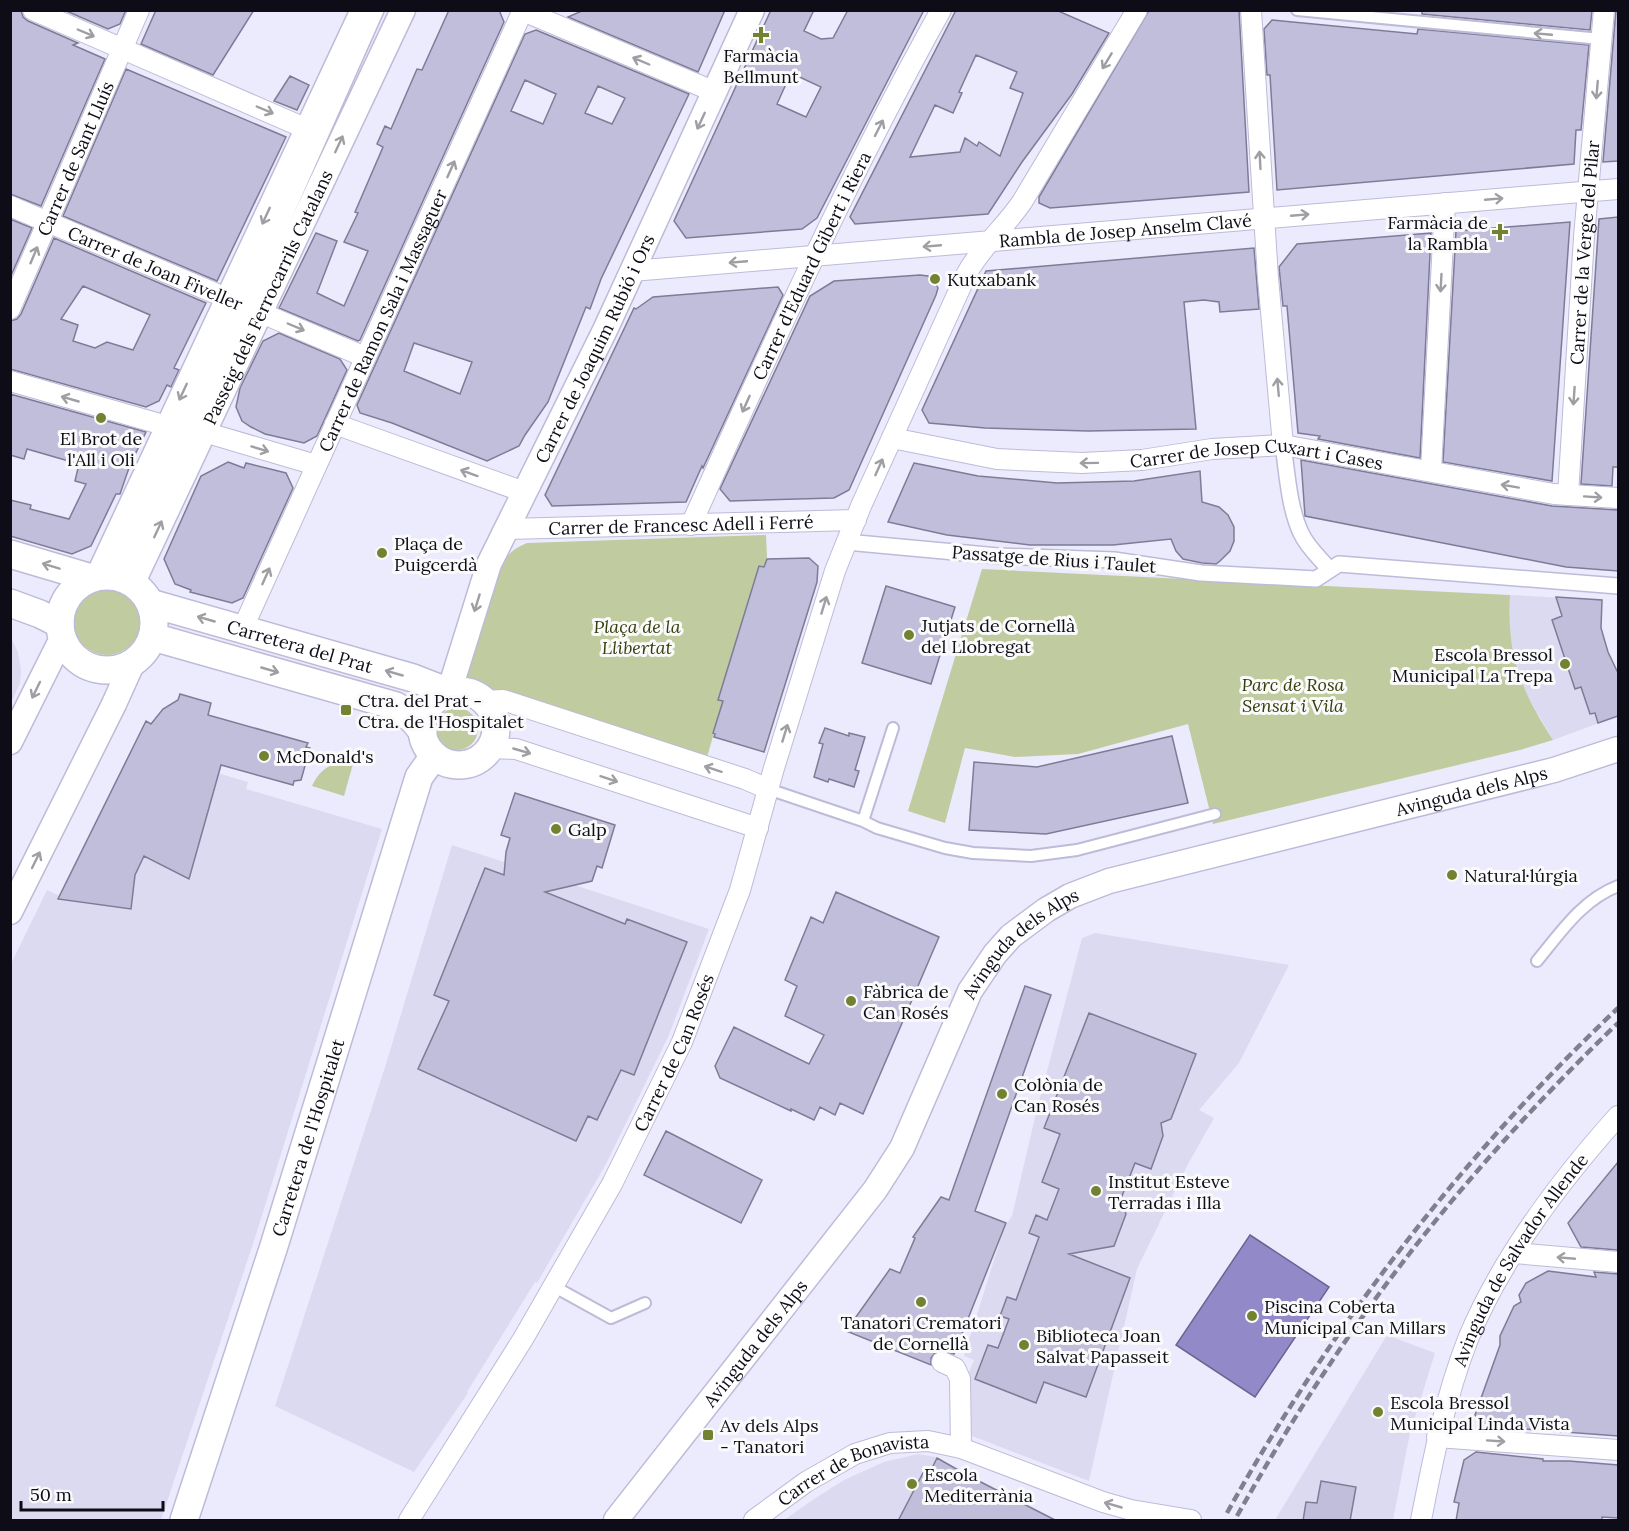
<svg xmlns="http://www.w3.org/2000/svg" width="1629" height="1531" font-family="Lora,serif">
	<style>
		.built { fill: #dcdaf1 }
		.green { fill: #c0cba0 }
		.water { fill: #928ac8; stroke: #6a6493; stroke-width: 1.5 }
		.building { fill: #c1bedc; stroke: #7e7b97; stroke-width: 1.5; fill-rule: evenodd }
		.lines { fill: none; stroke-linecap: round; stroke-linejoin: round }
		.service-casing { stroke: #bdbbd8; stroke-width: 14 }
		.pedestrian-casing { stroke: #bdbbd8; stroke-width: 18 }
		.minor-casing { stroke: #bdbbd8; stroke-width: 22 }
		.tertiary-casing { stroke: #bdbbd8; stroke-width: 27 }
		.secondary-casing { stroke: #bdbbd8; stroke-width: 30 }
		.service { stroke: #fff; stroke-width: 10 }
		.pedestrian { stroke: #fff; stroke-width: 15 }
		.minor { stroke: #fff; stroke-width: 20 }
		.tertiary { stroke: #fff; stroke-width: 24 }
		.secondary { stroke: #fff; stroke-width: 27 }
		.rail { stroke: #807f8d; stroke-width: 4.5; stroke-dasharray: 9 4.5; stroke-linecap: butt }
		.oneway { stroke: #9f9ea2 }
		.poi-dot { fill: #718231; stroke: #fafafa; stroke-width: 2 }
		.labels { text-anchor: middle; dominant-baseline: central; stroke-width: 6; stroke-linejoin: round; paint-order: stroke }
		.poi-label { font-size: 18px; fill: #0e0d17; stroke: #fafafa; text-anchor: start }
		.street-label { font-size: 18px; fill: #0e0d17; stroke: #fafafa }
		.park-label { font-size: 18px; font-style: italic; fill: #353e0b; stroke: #fafafa }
	</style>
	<rect width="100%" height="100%" fill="#ecebfd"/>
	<path class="built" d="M1510,595l92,5 -1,28 7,24 10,21v43l-65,24 -25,-43 -12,-27 -6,-36z
		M11,638l7,14 3,18 -1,13 -9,20z
		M180,694l31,9 -6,22 -1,44 44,13 -2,7 136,40 -128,412 -93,279h-150l-1,-554 37,-76 13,6 86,-175 6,3 11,-15 15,-9z
		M452,845l257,84 -40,106 -63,129 -69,119 -2,-1 -68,110 1,1 -54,79 -139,-66 111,-342z
		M1095,933l194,32 -50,98 -40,47 15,8 -27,48 -50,103 -48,212 -117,-45 -6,-57 8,-19 -10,-4 40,-128 8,-12 24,-103 46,-175z
		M1387,1335l48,18 -25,80 -17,87h-118z
		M918,1454l18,3v3l7,1 114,59h-273l30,-21 30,-19 40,-18z"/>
	<path class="green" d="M766,535l1,22 -3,10 -5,-1 -41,133 5,2 -17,60 -240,-77 -3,-9c12,-35 23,-83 42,-115 5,-9 13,-13 22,-17z
		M982,569l528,26c-3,62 10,93 43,145l-33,10 -307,74 -25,-100 -110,30 -63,3 -50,-9 -20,75 -37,-12z
		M74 622a33 33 0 1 1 66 0a33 33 0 1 1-66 0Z
		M436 729a21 21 0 1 1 42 0a21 21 0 1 1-42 0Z
		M339,762l14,2 -9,32 -32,-10c6,-13 13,-19 27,-24z"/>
	<path class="water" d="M1250,1235l79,52 -74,110 -79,-52z"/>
	<path class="building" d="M10,10h11l2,7 5,4 50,22 -5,2 32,14 -64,147 -31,-12z
		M64,10h62l-6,14 -12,5z
		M156,10h98l-41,65 -72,-31z
		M449,10h50l5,12 -144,318 -2,1 -79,-33 37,-75 21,8 -20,52 27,13 24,-55 -24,-9 14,-29 -3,-1 28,-65 -6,-3 8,-18 6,3 26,-60 5,1z
		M584,10h141l-27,62 -130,-55z
		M771,10h43l-10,21 17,8 12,-1 15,-28h76l-107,208 -15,11 -116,9 -12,-17zM791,73l30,14 -15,30 -29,-13z
		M956,10h100l53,23 -37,61 -50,68 -34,52 -133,10 -5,-7zM976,55l41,17 -7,16 13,5 -23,63 -21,-14 -2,4 -12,-8 -5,14 -50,5 25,-52 18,8 9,-20 -3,-1z
		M1149,10h90l10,182 -199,16 -11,-5v-6z
		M1422,10h170l-2,20 -168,-16z
		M1616,10h2v151l-15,1z
		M1272,20l145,14 1,-5 171,16 -8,85h-5l-2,34 -297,26 -7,-115h-3l-3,-46z
		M536,30l153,64 -88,185 -11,30 -4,-2 -38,95 -23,33 -6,11 -32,15 -95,-38 -32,-10 -3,-8 168,-371zM525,80l31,14 -13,30 -32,-13zM598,86l27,12 -13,26 -27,-11zM414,343l58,19 -12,32 -56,-23z
		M126,69l160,68 -69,144 -154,-65z
		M290,76l19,9 -12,25 -23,-9z
		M1618,217v250h-5l-1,19 -31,-2 18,-265z
		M10,219l22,9 -22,50z
		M1570,222l-18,259 -109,-19 13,-231z
		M1431,233l-11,225 -102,-19 2,-3 -22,-3 -11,-127h-4l-4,-39 18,-23z
		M54,238l152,65 -32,65 5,2 -8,17 -4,-2 -8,16 -13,6 -136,-38v-48l7,-2 4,-5zM83,286l67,29 -17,35 -26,-8 -12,6 -22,-7 5,-16 -17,-6z
		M1254,248l5,61 -39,3 -1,-10 -15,-2 -20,2 12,127 -108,2 -103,-3 -56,-5 -7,-13 64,-139z
		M920,275l8,1 7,6 3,6 -2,7 -87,195 -15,8 -104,3 -10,-12 90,-193 24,-15z
		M778,287l5,8 -80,173 -1,-2 -16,36 -134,4 -7,-11 89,-187 2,1 17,-12z
		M279,333l61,26 7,11 -30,66 -13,7 -39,-9 -14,-7 -9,-6 -6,-14 4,-19 23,-47z
		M10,394l136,38 -16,33 -10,29h-4l-25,52 -19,8 -62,-18v-36l21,5 -1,4 39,10 17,-35 -11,-3 4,-17 -52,-15 -3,10 -14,-4z
		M1301,460l251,46 66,4v61l-52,-4 -261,-51z
		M228,462l16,6 2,-5 40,10 7,15 -50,110 -11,5 -42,-11 1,-2 -16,-6 -11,-25 37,-83z
		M914,463l64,13 79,7 77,-2 66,-10 2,31 17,5 9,8 6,12v14l-4,10 -10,10 -4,3 -14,-1 -19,-4 -7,-8 -5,-12 -58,6h-83l-83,-10 -59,-13z
		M809,558l9,8 -1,16 -53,170 -50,-15 1,-3 -2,-1 10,-32 -5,-1 41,-134 5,1 3,-8z
		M886,586l69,21 -24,77 -69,-21z
		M1556,597l46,3 -1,28 7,24 10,21v43l-20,7 -3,-10 -5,1 -9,-27 -6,2 -23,-69 10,-4z
		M180,694l31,9 -3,12 100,28 -2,4 4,1 -9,32 -7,1 -1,4 -72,-20 -32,114 -45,-23 -9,19 -4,34 -73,-10 88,-178 5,3 12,-15 15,-9z
		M825,728l24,8v-3l16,4 -10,33 4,1 -5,16 -25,-8 -1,3 -14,-5 9,-33 -4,-1z
		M1172,736l16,67 -142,31 -77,-4 5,-68 63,5z
		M515,793l100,32 -13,43 -5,-2 -5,15 -47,11 80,32 2,-5 60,23 -53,133 -13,-5 -24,50 -9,-4 -12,25 -158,-72 31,-68 -15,-6 51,-127 19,7 2,-23 4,-14 -9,-3z
		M836,892l103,45 -76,177 -23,-11 -5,12 -15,-8 -6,13 -23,-11v2l-71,-33 -5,-12 19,-39 75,37 15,-29 -39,-19 12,-30 -12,-6 26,-63 12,6z
		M1025,986l26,9 -76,216 31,12 -52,131 -13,-4 -5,2 -5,6v7l-85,-34 44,-62 10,4 15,-35 -2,-1 28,-40 8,3z
		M1089,1013l107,41 -25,65 -10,4 2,13 -12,33 -16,-6 -15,38 6,13 -12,32 -45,8 61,24 -44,119 -42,-15 -8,21 -61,-24 13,-34 10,3 11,-29 -9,-3 7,-19 9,3 23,-63 -10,-4 7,-18 11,5 12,-31 -17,-7 18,-48 -16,-6z
		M666,1131l96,49 -21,43 -97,-48z
		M1618,1162v88l-37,-3 -13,-24z
		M1548,1271l48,6 -2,-5 24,2v162l-135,-10 -8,-11 25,-70v-9l14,-30 7,-4 -2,-7 7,-12z
		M1476,1452l67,7v2h26l49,4v53l-16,-1v4h-146l3,-18 -5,-1 10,-42z
		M937,1458l30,17 90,46h-159l28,-54 5,3z
		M1321,1481l35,6 -6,34h-47l3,-19 11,1z"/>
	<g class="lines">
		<defs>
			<path id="service" d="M1297,10l304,29
				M768,789l95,32 14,7 68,20 28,5 58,3 46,-6 138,-36
				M863,821l30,-93
				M1537,961c24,-29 45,-61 81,-75
				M553,1286l58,32 34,-15"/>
			<path id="pedestrian" d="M1283,445c4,27 6,63 18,88 6,14 19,25 29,37
				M846,542l152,14 116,4 87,13 115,6 23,-15 279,22
				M121,565l124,-260 131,-295"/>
			<g id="minor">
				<path d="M33,10l274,119"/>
				<path d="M521,10l194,82"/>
				<path d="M1251,10l17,268 15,167"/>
				<path id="s1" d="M10,206l355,151"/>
				<path id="s2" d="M632,271l986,-82"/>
				<path id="s3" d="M10,309l129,-299"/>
				<path d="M10,381l157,45"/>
				<path d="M335,424l189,68"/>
				<path d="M204,432l112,33"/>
				<path id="s4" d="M892,438l105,21 85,4 60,-3 70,-11 71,-4 271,49 64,4"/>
				<path d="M1431,471l14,-268"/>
				<path id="s5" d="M1568,495l16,-258 20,-227"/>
				<path id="s6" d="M691,525c78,-174 157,-348 250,-515"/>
				<path id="s7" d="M505,529l351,-9"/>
				<path id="s8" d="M242,630l281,-620"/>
				<path d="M484,701l19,-1 242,79 23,10"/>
				<path d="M490,748l26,1 242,79"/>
				<path d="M1514,1253l104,9"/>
				<path d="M942,1362l13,6 5,11 1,69"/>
				<path d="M1437,1437l181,13"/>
				<path id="s9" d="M409,1520l114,-181 89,-155 70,-142 58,-152 34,-122 61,-197 26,-65 106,-233c15,-27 38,-46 55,-71l115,-192"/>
				<path id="s10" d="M754,1520l52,-38 49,-28 35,-11 38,-2 33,7 142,54 28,8 60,10"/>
				<path id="s11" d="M1421,1520c12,-61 24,-122 47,-181 34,-82 91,-157 150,-223"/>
			</g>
			<g id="tertiary">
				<path d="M98,576l265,-566"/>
				<path id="s12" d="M133,582l270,-572"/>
				<path id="s13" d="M449,692l40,-128 117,-236 146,-318"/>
				<path d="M10,742l52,-104"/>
				<path d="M10,912l104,-208 18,-40"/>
				<path id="s14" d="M616,1520l259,-330 27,-42 68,-157 25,-37 16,-18 35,-26 24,-14 39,-15 445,-111 64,-21"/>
			</g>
			<g id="secondary">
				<path d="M10,554l81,24"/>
				<circle cx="107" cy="623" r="47"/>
				<path d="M10,603l30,11 20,10"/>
				<path id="s15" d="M150,603l263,75 36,14"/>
				<path d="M153,637l243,69 17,14 10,12"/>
				<circle cx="459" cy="728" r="37"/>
				<path id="s16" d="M184,1520l89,-271 146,-472 15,-21"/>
			</g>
		</defs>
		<use href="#service" class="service-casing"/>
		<use href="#pedestrian" class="pedestrian-casing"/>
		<use href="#minor" class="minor-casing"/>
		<use href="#tertiary" class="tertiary-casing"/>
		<use href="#secondary" class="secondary-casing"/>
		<use href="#service" class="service"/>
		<use href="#pedestrian" class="pedestrian"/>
		<use href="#minor" class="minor"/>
		<use href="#tertiary" class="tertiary"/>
		<use href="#secondary" class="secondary"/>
		<path class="rail" d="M1227,1513c104,-187 236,-358 391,-505
			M1237,1516c30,-53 61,-105 95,-155 82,-123 180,-236 286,-338"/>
	</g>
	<defs><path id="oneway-shaft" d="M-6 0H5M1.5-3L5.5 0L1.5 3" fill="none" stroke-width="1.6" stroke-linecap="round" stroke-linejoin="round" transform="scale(1.5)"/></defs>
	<g class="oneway">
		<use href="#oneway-shaft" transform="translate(86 33) rotate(23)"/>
		<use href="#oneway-shaft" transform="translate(1543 34) rotate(-175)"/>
		<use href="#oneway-shaft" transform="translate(641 61) rotate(-157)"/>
		<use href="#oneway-shaft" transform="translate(1107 61) rotate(121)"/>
		<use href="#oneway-shaft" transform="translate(1597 90) rotate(95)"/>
		<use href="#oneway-shaft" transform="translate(265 110) rotate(23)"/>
		<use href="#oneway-shaft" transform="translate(701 121) rotate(115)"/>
		<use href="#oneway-shaft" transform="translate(879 128) rotate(-63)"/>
		<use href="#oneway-shaft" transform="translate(339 144) rotate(-65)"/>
		<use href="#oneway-shaft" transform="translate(1260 160) rotate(-93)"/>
		<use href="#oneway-shaft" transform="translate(451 169) rotate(-66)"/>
		<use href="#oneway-shaft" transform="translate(1494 199) rotate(-5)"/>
		<use href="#oneway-shaft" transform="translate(1300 215) rotate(-5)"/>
		<use href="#oneway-shaft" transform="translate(266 216) rotate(115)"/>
		<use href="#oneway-shaft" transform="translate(932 246) rotate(175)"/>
		<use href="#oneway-shaft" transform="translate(34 255) rotate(-67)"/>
		<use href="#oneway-shaft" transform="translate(738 262) rotate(175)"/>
		<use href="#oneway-shaft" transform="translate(1441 283) rotate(93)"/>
		<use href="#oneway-shaft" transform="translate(296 327) rotate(23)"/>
		<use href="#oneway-shaft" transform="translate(1278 387) rotate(-95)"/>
		<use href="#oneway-shaft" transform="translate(183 392) rotate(115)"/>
		<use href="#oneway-shaft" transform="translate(1574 396) rotate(94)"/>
		<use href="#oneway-shaft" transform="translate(70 399) rotate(-164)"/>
		<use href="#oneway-shaft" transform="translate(746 404) rotate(114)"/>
		<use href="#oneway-shaft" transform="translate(260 449) rotate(17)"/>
		<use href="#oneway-shaft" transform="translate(1089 463) rotate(179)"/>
		<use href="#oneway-shaft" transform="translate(879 467) rotate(-66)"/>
		<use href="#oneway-shaft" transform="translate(469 473) rotate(-160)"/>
		<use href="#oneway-shaft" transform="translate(1510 486) rotate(-170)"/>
		<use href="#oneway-shaft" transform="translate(1593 497) rotate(4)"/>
		<use href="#oneway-shaft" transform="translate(158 529) rotate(-65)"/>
		<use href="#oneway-shaft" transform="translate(51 566) rotate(-163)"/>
		<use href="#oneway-shaft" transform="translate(266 576) rotate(-66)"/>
		<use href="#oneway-shaft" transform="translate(477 603) rotate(107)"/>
		<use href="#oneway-shaft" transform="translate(824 605) rotate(-73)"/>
		<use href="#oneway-shaft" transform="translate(206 619) rotate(-164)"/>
		<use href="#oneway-shaft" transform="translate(270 670) rotate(16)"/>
		<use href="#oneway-shaft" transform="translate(394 673) rotate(-164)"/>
		<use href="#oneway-shaft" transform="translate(36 690) rotate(116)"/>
		<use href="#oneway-shaft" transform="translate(785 733) rotate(-73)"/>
		<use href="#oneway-shaft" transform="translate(522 751) rotate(16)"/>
		<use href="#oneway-shaft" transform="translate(713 769) rotate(-162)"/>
		<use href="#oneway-shaft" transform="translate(609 779) rotate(18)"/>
		<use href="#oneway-shaft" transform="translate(36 860) rotate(-64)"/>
		<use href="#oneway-shaft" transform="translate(1566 1258) rotate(-175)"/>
		<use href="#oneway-shaft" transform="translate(1496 1441) rotate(4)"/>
		<use href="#oneway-shaft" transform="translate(1113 1505) rotate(-164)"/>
	</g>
	<g class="poi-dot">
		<path d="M758 26h6v6h6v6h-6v6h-6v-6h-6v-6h6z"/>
		<path d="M1497 223h6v6h6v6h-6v6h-6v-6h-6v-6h6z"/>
		<circle cx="935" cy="279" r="6"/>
		<circle cx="101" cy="418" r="6"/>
		<circle cx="382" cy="553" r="6"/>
		<circle cx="909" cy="635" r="6"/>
		<circle cx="1565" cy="664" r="6"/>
		<rect x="340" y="704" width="12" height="12" rx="3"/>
		<circle cx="264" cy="756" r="6"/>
		<circle cx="556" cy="829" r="6"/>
		<circle cx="1452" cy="875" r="6"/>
		<circle cx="851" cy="1001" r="6"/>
		<circle cx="1002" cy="1094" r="6"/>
		<circle cx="1096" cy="1191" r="6"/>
		<circle cx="921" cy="1302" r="6"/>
		<circle cx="1252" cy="1316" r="6"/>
		<circle cx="1024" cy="1345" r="6"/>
		<circle cx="1378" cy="1412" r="6"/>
		<rect x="702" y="1429" width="12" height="12" rx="3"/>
		<circle cx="912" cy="1484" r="6"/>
	</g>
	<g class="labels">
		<g class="poi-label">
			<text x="761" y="55" text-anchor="middle">Farmàcia<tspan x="761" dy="21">Bellmunt</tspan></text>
			<text x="1488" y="222" text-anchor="end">Farmàcia de<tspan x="1488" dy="21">la Rambla</tspan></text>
			<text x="947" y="279">Kutxabank</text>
			<text x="101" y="438" text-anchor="middle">El Brot de<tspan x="101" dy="21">l'All i Oli</tspan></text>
			<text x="394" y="543">Plaça de<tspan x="394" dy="21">Puigcerdà</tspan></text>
			<text x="921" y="625">Jutjats de Cornellà<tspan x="921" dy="21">del Llobregat</tspan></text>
			<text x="1553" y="654" text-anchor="end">Escola Bressol<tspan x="1553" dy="21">Municipal La Trepa</tspan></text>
			<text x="358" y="700">Ctra. del Prat -<tspan x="358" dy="21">Ctra. de l'Hospitalet</tspan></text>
			<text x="276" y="756">McDonald's</text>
			<text x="568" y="829">Galp</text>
			<text x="1464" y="875">Natural·lúrgia</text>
			<text x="863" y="991">Fàbrica de<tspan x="863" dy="21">Can Rosés</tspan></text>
			<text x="1014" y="1084">Colònia de<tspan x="1014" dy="21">Can Rosés</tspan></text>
			<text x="1108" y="1181">Institut Esteve<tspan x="1108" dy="21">Terradas i Illa</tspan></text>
			<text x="1264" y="1306">Piscina Coberta<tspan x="1264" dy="21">Municipal Can Millars</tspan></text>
			<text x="921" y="1322" text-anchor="middle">Tanatori Crematori<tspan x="921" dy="21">de Cornellà</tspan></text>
			<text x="1036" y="1335">Biblioteca Joan<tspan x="1036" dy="21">Salvat Papasseit</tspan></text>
			<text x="1390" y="1402">Escola Bressol<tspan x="1390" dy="21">Municipal Linda Vista</tspan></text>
			<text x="720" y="1425">Av dels Alps<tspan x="720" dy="21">- Tanatori</tspan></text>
			<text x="924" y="1474">Escola<tspan x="924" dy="21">Mediterrània</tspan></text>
		</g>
		<g class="street-label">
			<text stroke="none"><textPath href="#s3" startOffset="164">Carrer de Sant Lluís</textPath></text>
			<text stroke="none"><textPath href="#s2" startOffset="495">Rambla de Josep Anselm Clavé</textPath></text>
			<text stroke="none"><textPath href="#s5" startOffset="243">Carrer de la Verge del Pilar</textPath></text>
			<text stroke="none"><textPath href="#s6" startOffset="286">Carrer d'Eduard Gibert i Riera</textPath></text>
			<text stroke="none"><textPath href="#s1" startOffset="158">Carrer de Joan Fiveller</textPath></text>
			<text stroke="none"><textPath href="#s12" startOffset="315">Passeig dels Ferrocarrils Catalans</textPath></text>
			<text stroke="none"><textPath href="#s8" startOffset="340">Carrer de Ramon Sala i Massaguer</textPath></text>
			<text stroke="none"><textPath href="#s13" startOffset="374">Carrer de Joaquim Rubió i Ors</textPath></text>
			<text stroke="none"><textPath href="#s4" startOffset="368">Carrer de Josep Cuxart i Cases</textPath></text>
			<text stroke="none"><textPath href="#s7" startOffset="176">Carrer de Francesc Adell i Ferré</textPath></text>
			<text transform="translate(1054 559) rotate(4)">Passatge de Rius i Taulet</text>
			<text stroke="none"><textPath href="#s15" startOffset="156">Carretera del Prat</textPath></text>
			<text stroke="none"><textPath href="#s14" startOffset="1196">Avinguda dels Alps</textPath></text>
			<text stroke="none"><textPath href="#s14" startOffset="711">Avinguda dels Alps</textPath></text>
			<text stroke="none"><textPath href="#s9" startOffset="538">Carrer de Can Rosés</textPath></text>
			<text stroke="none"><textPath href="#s16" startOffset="402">Carretera de l'Hospitalet</textPath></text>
			<text stroke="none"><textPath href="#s11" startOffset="282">Avinguda de Salvador Allende</textPath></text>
			<text stroke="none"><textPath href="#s14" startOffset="225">Avinguda dels Alps</textPath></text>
			<text stroke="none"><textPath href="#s10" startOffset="114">Carrer de Bonavista</textPath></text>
		</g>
		<g class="park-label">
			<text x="637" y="626">Plaça de la<tspan x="637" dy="21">Llibertat</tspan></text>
			<text x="1293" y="684">Parc de Rosa<tspan x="1293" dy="21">Sensat i Vila</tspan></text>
		</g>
	</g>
	<rect width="1629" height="1531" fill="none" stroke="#0e0d17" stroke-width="24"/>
	<path d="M21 1501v9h142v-9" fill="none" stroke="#0e0d17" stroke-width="3"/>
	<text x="30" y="1501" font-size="18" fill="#0e0d17" stroke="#fafafa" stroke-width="4.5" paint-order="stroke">50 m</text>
</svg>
